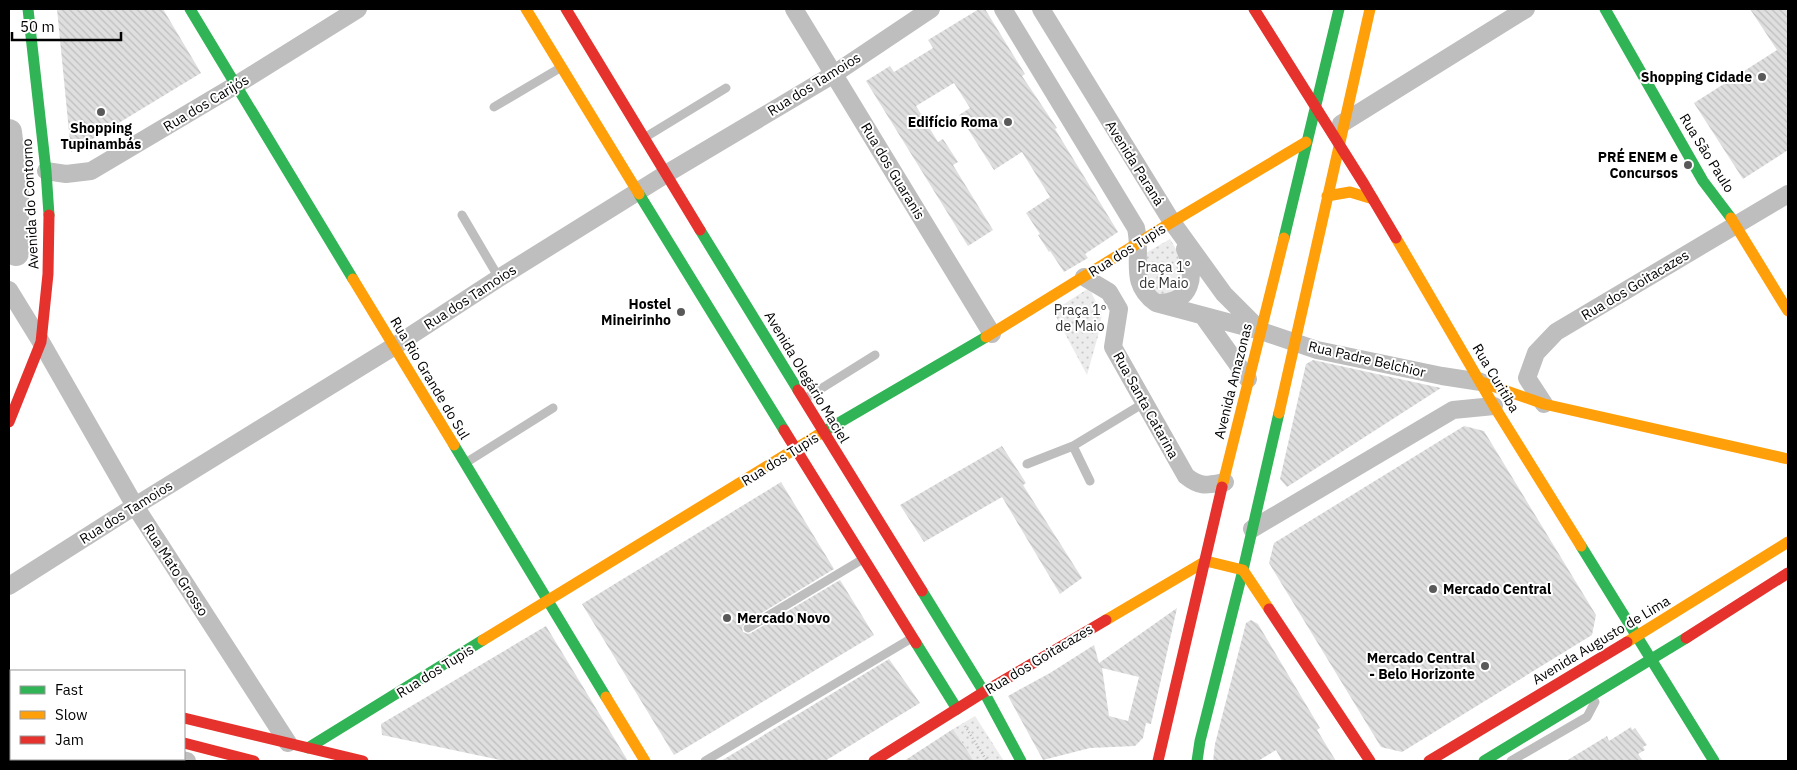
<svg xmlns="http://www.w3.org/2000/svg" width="1797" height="770" font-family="'IBM Plex Sans',sans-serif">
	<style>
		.park { fill: url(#park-dots) }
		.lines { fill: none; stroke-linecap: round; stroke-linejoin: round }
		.river { stroke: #bfbfbf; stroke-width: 26 }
		.building { fill: url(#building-back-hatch); fill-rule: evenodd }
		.path { stroke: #b9b9b9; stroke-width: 2.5; stroke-dasharray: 1 2.5; stroke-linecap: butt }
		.lane { stroke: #bebebe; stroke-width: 9 }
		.street { stroke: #bebebe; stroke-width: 18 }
		.fast { stroke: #30b455; stroke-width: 11 }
		.slow { stroke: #ff9f0a; stroke-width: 11 }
		.jam { stroke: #e5322d; stroke-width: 11 }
		.poi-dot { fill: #595959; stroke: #fff; stroke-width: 2 }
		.labels { text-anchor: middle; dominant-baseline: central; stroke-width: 4; stroke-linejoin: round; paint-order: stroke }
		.poi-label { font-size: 14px; font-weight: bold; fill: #000; stroke: #fff; text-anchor: end }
		.street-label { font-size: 14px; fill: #000; stroke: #fff }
		.park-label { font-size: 14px; fill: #333; stroke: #fff }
	</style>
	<defs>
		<pattern id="park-dots" width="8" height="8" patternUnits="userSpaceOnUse" patternTransform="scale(1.25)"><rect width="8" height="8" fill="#ececec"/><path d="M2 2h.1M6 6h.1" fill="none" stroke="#c9c9c9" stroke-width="1.8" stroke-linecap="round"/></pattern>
		<pattern id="building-back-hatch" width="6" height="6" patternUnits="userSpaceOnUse" patternTransform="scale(1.25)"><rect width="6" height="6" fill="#dfdfdf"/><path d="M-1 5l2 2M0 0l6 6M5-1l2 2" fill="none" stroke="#bebebe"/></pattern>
	</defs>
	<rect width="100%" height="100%" fill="#fff"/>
	<path class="park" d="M1170,239c13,22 15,24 11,50l-21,10 -14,-12 -2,-33z
		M1089,288l13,26 -4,22 -11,39 -34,-64z
		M975,716l29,45h-30l-21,-32z"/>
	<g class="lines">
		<path class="river" d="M9,132l7,60v61"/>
	</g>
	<path class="building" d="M57,9h106l38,64 -130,79z
		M979,9h6l40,65 -3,2 35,52 -2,1 63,103 -33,22 3,4 -24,14 -14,-21 -1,1 -11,-17 2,-1 -14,-21 24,-16 -28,-45 -28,18 -35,-55 11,-7 -16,-25 -38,23 22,36 5,-3 15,23 -5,3 40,65 -25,16 -102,-165 24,-15 4,6 39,-24 -5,-8z
		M1750,9h38v141l-45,29 -49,-76 83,-53z
		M1313,360l128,28 -154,99 -7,-8 26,-115z
		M1464,426l20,5 112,184 -4,20 -190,117 -21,-5 -112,-184 5,-20z
		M1002,446l24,37 -3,2 59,93 -22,16 -58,-97 -78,45 -24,-37z
		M781,482l53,87 -89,54 -3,5 1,4 5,2 3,-1 89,-53 34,55 -200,120 -92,-151z
		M1177,608l-26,116 -5,-1 -3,15 -8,8 -45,2 -47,12 -35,-64 42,-23 44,-28 5,18zM1102,668l37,9 -11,44 -19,-5z
		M1251,620l7,4 62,104 -3,2 19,31h-54l-6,-11 -18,11h-45l2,-17 31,-121z
		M546,626l82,135h-123l-123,-26 -1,-11z
		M889,659l31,44 -95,58h-104z
		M1631,727l1,3 3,-2 12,17 -4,2 2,3 -7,4 5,7h-77l41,-25 2,5z
		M953,729l21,32h-70z"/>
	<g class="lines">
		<path class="path" d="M965,726l22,35"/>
		<path class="lane" d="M494,107l66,-39
			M644,138l82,-50
			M462,215l37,63
			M806,398l69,-43
			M467,462l86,-54
			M1027,464l46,-18
			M1090,481l-17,-35 71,-43
			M748,628l115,-69
			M705,761l207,-123
			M1511,761l76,-44 8,-15"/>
		<path class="street" d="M794,9l198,325
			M1003,9l133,219c7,31 -9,54 20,75l105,28 56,19 125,26 39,6
			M1041,9l131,213 52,72 37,37
			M1341,124l185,-115
			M46,171l20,3 25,-3 145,-86 122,-76
			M1084,277l25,15 10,17 -6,38 73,129c15,12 21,9 39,6
			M9,290l32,52 94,164 153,237
			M1158,303c34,0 39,-27 27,-54
			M1203,316l45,63
			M1544,404l-17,-26 9,-25 20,-21 232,-138
			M1252,529l201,-119 41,-4
			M9,586l126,-80 258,-159 106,-69 167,-104 168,-100 97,-65
			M9,713l2,1
			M177,759l10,2"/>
		<path class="fast" d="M28,9l18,162 3,44
			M190,9l163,270
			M1605,9l98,172 28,37
			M639,194l145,236
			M700,230l98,160
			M1284,238l55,-229
			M818,435l168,-98
			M454,445l152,252
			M1581,546l133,215
			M922,591l62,101 37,69
			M916,643l41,66
			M308,748l175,-108
			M1197,761l3,-20 43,-171 36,-157
			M1484,761l202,-123"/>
		<path class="slow" d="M526,9l113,185
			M1327,196l23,-4 23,7
			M1731,218l57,93
			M1396,238l98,168 87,140
			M353,279l101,166
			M986,337l186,-115 134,-80
			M1481,382l63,22 244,55
			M1279,413l91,-404
			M1222,487l62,-249
			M1106,620l100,-59 37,9 26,39
			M483,640l335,-205
			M1627,642l161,-100
			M606,697l39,64"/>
		<path class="jam" d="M566,9l134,221
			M1254,9l110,175 32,54
			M798,390l124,201
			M9,422l32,-80 7,-68 1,-59
			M784,430l132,213
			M1269,609l101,152
			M1686,638l102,-65
			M9,676l2,1
			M9,698l2,1
			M184,718l179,43
			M184,743l70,18
			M874,761l110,-69 122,-72
			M1158,761l64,-274
			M1429,761l198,-119"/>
	</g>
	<g class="poi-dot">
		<circle cx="1762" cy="77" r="5"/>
		<circle cx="101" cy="112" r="5"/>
		<circle cx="1008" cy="122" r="5"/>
		<circle cx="1688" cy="165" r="5"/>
		<circle cx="681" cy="312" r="5"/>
		<circle cx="1433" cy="589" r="5"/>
		<circle cx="727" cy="618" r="5"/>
		<circle cx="1485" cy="666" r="5"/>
	</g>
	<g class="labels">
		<g class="poi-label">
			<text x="1752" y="77">Shopping Cidade</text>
			<text x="998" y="122">Edifício Roma</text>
			<text x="101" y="128" text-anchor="middle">Shopping<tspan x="101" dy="16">Tupinambás</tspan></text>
			<text x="1678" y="157">PRÉ ENEM e<tspan x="1678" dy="16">Concursos</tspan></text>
			<text x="671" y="304">Hostel<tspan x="671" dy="16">Mineirinho</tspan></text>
			<text x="1443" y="589" text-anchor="start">Mercado Central</text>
			<text x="737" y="618" text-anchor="start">Mercado Novo</text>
			<text x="1475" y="658">Mercado Central<tspan x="1475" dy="16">- Belo Horizonte</tspan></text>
		</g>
		<g class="street-label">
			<text transform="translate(814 84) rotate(-32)">Rua dos Tamoios</text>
			<text transform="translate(206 103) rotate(-31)">Rua dos Carijós</text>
			<text transform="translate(1707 153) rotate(58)">Rua São Paulo</text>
			<text transform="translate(1135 163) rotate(58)">Avenida Paraná</text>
			<text transform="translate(893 171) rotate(59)">Rua dos Guaranis</text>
			<text transform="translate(30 204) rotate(-93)">Avenida do Contorno</text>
			<text transform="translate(1127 250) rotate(-32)">Rua dos Tupis</text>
			<text transform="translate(1635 285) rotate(-31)">Rua dos Goitacazes</text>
			<text transform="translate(470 297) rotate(-33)">Rua dos Tamoios</text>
			<text transform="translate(1367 359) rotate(13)">Rua Padre Belchior</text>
			<text transform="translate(807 377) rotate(59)">Avenida Olegário Maciel</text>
			<text transform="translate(430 378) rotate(59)">Rua Rio Grande do Sul</text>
			<text transform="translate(1496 378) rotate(59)">Rua Curitiba</text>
			<text transform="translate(1233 381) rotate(-76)">Avenida Amazonas</text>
			<text transform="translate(1146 405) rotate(61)">Rua Santa Catarina</text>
			<text transform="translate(780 459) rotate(-32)">Rua dos Tupis</text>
			<text transform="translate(126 512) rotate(-32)">Rua dos Tamoios</text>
			<text transform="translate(176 570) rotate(57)">Rua Mato Grosso</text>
			<text transform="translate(1601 640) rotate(-31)">Avenida Augusto de Lima</text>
			<text transform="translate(1039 659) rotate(-31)">Rua dos Goitacazes</text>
			<text transform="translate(435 671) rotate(-32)">Rua dos Tupis</text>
		</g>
		<g class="park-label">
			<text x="1164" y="267">Praça 1°<tspan x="1164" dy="16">de Maio</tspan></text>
			<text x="1080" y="310">Praça 1º<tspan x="1080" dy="16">de Maio</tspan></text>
		</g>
	</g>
	<rect width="1797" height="770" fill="none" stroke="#000000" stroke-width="20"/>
	<rect x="10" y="670" width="175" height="90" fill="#ffffff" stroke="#999999"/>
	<rect x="20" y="686" width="25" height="8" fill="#30b455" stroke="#999999"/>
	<text x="55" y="695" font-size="15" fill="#000000">Fast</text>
	<rect x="20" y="711" width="25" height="8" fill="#ff9f0a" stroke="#999999"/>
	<text x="55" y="720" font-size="15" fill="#000000">Slow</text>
	<rect x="20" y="736" width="25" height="8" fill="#e5322d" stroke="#999999"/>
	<text x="55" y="745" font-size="15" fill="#000000">Jam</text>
	<path d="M12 32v8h109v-8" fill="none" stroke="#000000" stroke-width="2.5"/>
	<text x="20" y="32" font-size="15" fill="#000000" stroke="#ffffff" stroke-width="4" paint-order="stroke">50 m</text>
</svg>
